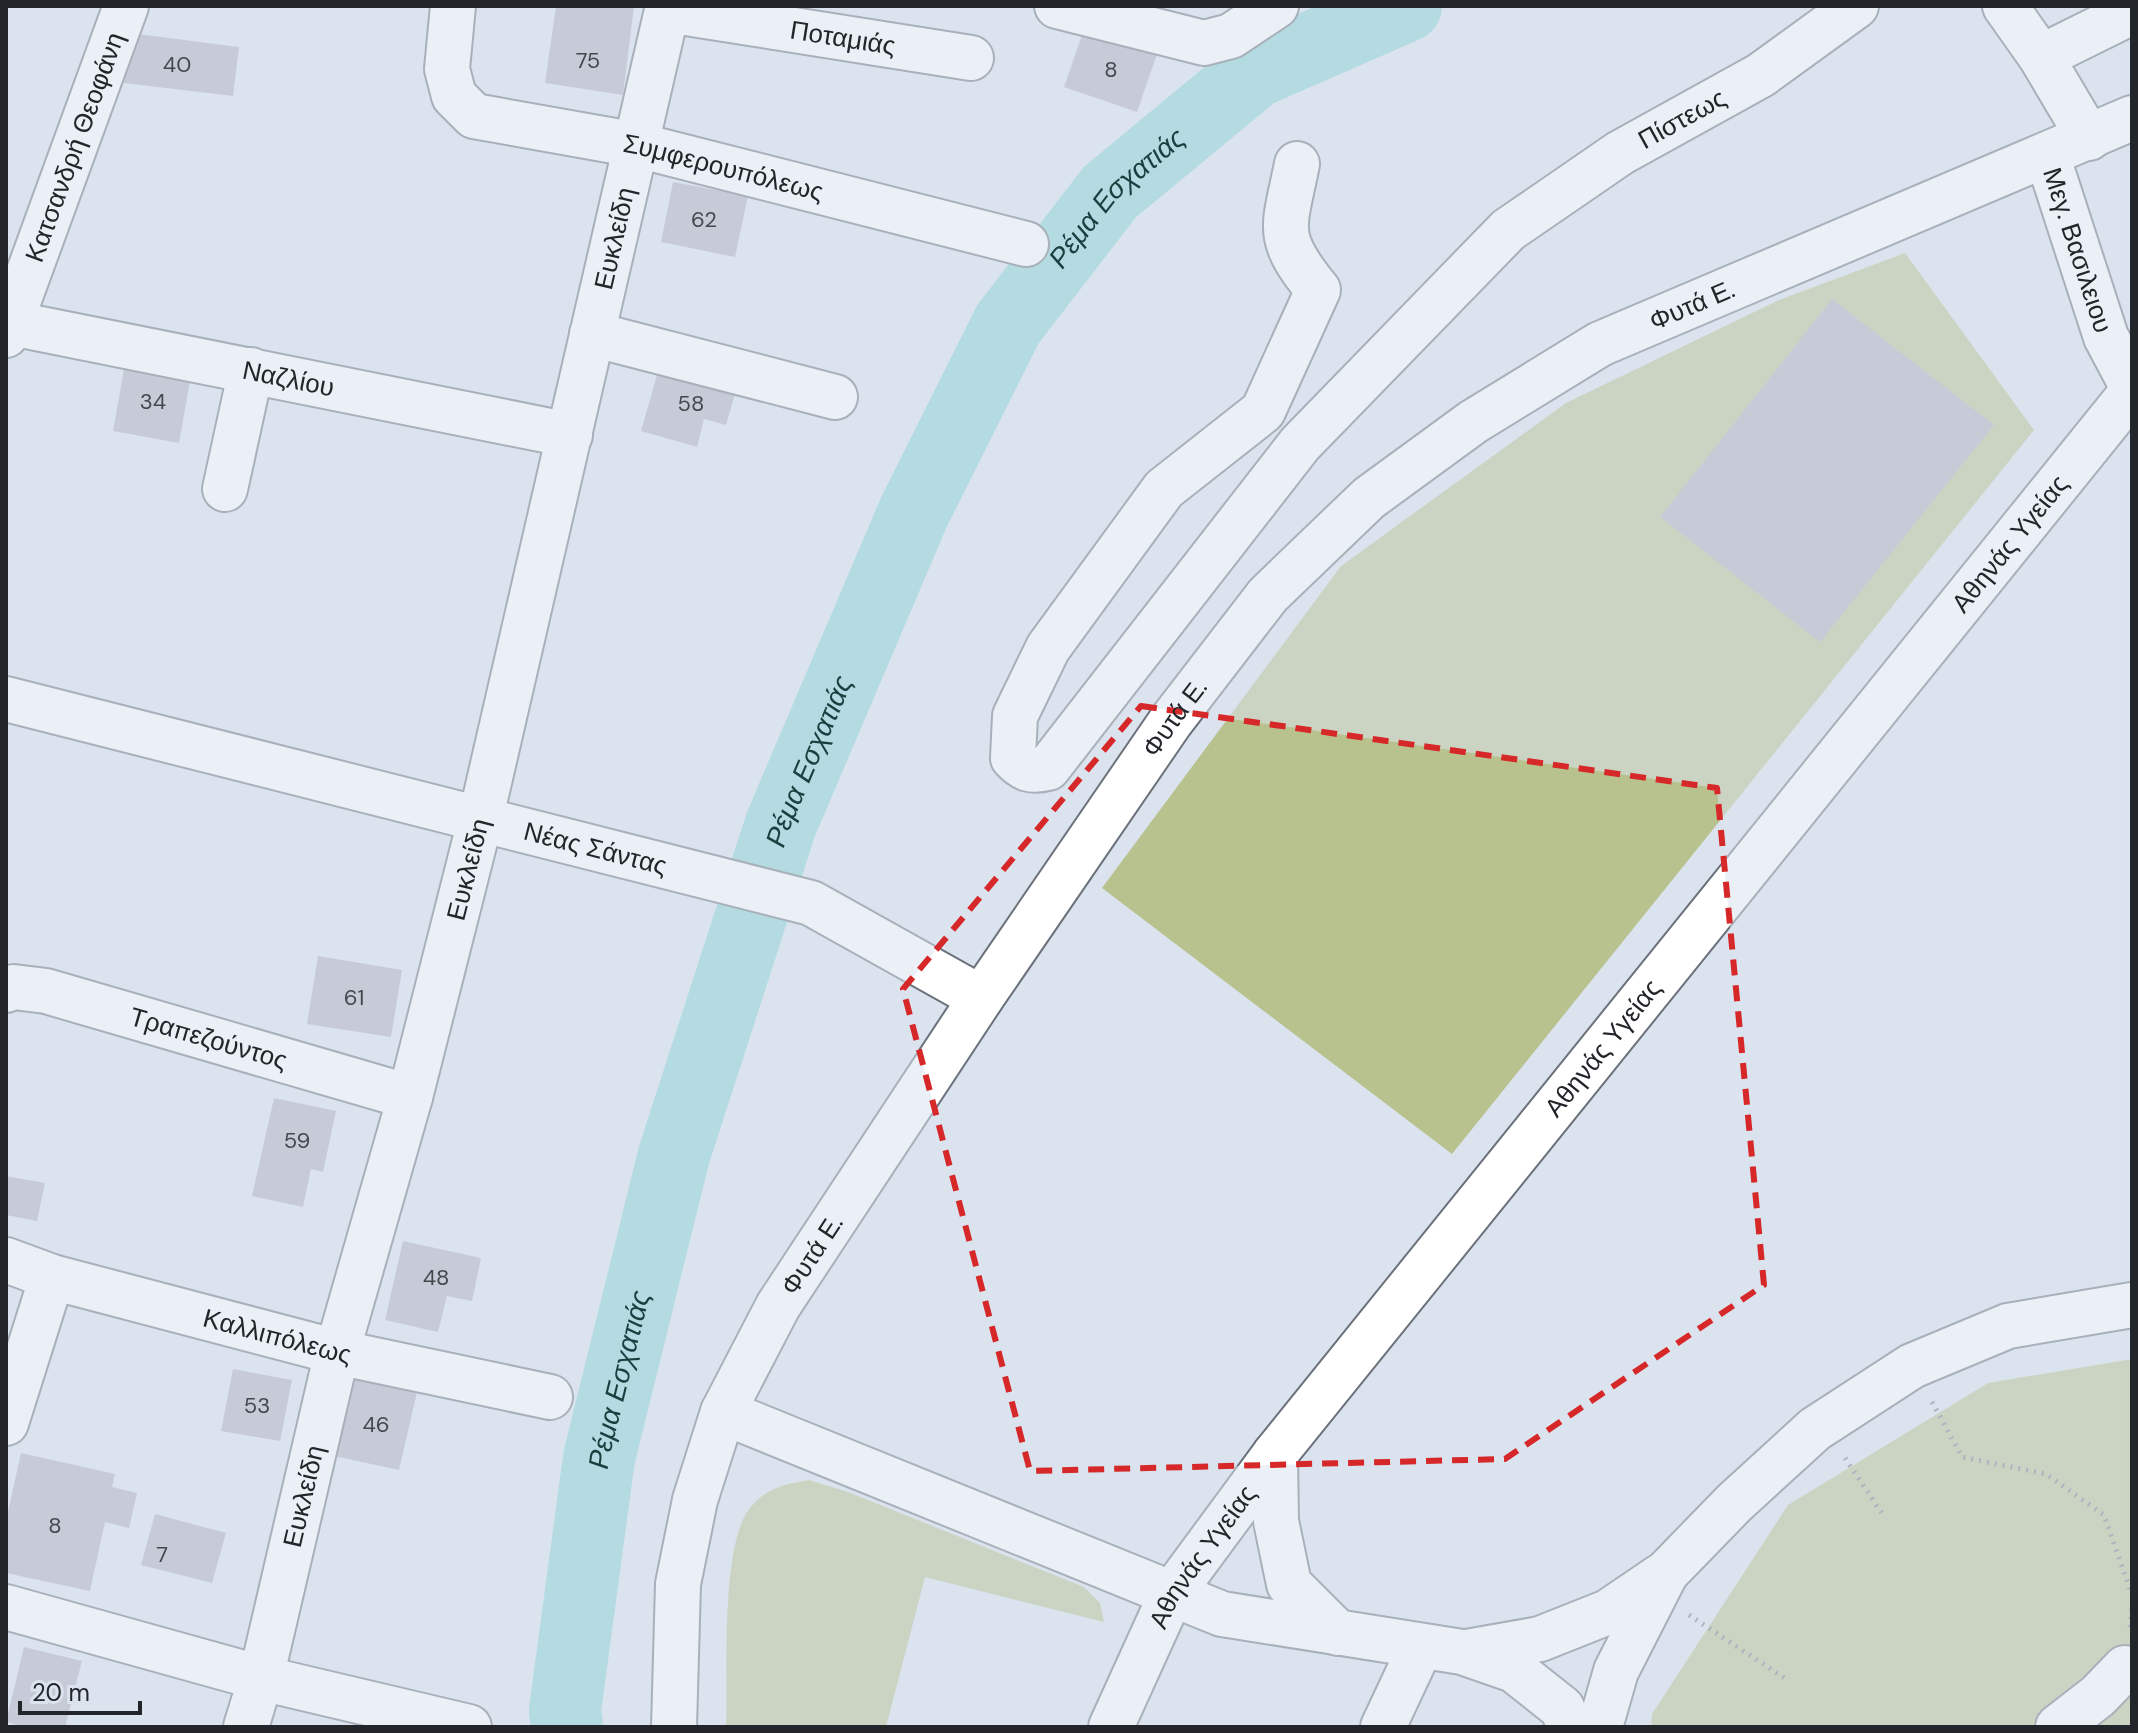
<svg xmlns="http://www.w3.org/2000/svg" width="2138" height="1733" font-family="'DM Sans',sans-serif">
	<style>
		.green { fill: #b8c28f }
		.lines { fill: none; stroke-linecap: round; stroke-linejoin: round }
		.river { stroke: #85d1d1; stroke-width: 72 }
		.building { fill: #afaeba }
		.minor-casing { stroke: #6b727b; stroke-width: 48 }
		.path { stroke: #777d84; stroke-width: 5; stroke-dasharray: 2 6; stroke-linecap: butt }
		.minor { stroke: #fff; stroke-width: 44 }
		.marked { fill: none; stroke: #d62828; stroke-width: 6; stroke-dasharray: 16 10; stroke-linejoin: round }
		.labels { text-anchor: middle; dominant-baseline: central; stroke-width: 6; stroke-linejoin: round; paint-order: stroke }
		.number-label { font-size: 22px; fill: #45474d }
		.street-label { font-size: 26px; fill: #222529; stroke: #dbe3ee }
		.water-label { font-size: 28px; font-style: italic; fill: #1a3f3f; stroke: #dbe3ee }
	</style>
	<rect width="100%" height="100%" fill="#dbe3ee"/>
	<path class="green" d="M1905,253l129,177 -582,724 -350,-266 239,-322 225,-163 213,-103z
		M2132,1359v368h-481l1,-13 136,-209 200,-122z
		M809,1480l39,12 236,95 16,16 4,19 -179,-45 -39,150h-160c2,-49 -6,-183 24,-219 16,-20 35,-24 59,-28z"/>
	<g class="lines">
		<path class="river" id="s1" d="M567,1727l-2,-17 34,-252 75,-303 107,-331 133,-312 94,-188 102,-132 145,-120 151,-66"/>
	</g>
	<path class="building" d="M556,6h78l-11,89 -78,-12z
		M1085,26l73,25 -21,61 -73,-25z
		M122,32l117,15 -6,49 -117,-14z
		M673,182l75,14 -13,61 -74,-15z
		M1832,299l162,126 -174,217 -160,-125z
		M126,358l66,12 -13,73 -66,-12z
		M660,365l77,22 -11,38 -22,-6 -7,28 -56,-16z
		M318,956l84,14 -11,67 -84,-13z
		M274,1098l62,13 -13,61 -12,-3 -8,38 -51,-11z
		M6,1176l39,7 -8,38 -31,-6z
		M403,1241l78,17 -9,43 -25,-5 -9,36 -53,-12z
		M233,1369l59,11 -12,61 -59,-10z
		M352,1377l65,15 -18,78 -65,-14z
		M21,1453l94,21 -3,13 25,6 -8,35 -24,-6 -15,69 -84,-18v-52z
		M155,1514l71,19 -14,50 -71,-18z
		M24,1647l58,14 -17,66h-39l-20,-5z"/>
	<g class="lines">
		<defs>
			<g id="minor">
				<path id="s2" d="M453,6l-6,63 7,27 20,20 163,29 389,99"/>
				<path d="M1057,6l147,37 27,-7 45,-30"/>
				<path d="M2005,6l36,51 48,81"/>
				<path id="s3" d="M667,10l304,48"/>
				<path d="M2041,57l91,-45"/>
				<path id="s4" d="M2047,155l59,182 26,49"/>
				<path id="s5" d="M1297,164c-13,65 -23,72 21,126l-55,121 -99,78 -116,159 -33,68 -2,42c11,12 19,14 35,10l252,-324 208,-214 112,-77 141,-78 95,-69"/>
				<path id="s6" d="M6,322l564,113"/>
				<path d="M592,334l243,63"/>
				<path id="s7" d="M6,335l120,-329"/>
				<path d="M225,489l26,-119"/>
				<path id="s8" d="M6,699l805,204 170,95"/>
				<path id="s9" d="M6,990l8,-3 32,4 364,106"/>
				<path id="s10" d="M6,1260l46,17 285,75 213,45"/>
				<path d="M723,1412l499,202 240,38 52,18 48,38 8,19"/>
				<path d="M6,1423l46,-146"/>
				<path d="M1275,1454l1,67 13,63 49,49"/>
				<path d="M6,1607l255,71 208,49"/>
				<path d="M1467,1652l73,-13 68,-27 53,-36"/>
				<path id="s11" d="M246,1727l15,-49 76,-326 73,-255 70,-276 188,-815"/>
				<path id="s12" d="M674,1727l4,-143 17,-84 28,-88 55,-106 203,-308 190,-277 97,-126 101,-97 104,-76 127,-78 532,-226"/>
				<path id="s13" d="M1111,1727l60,-132 104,-141 857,-1062"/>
				<path d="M1383,1727l38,-81"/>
				<path d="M1600,1727l16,-56 50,-98 68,-70 81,-74 97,-63 96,-40 124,-21"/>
				<path d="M2058,1727l40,-31 27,-28"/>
			</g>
		</defs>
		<use href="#minor" class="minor-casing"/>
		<path class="path" d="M1932,1402l30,55 84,17 58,41 28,80
			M1845,1458l38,57
			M1689,1615l97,64
			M2130,1627l2,-19"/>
		<use href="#minor" class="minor"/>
	</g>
	<path d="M0 0H2138V1733H0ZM1141,706l576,82 47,497 -259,174 -475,12 -127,-482z" fill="#dbe3ee" fill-opacity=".55" fill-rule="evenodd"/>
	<path class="marked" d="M1141,706l576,82 47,497 -259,174 -475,12 -127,-482z"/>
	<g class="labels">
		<g class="number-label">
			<text x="588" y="60">75</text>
			<text x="177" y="64">40</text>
			<text x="1111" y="69">8</text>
			<text x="704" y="219">62</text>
			<text x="153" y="401">34</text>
			<text x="691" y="403">58</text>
			<text x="354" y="997">61</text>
			<text x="297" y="1140">59</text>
			<text x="436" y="1277">48</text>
			<text x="257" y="1405">53</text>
			<text x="376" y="1424">46</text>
			<text x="55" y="1525">8</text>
			<text x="162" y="1554">7</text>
		</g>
		<g class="street-label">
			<text stroke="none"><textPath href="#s3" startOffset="178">Ποταμιάς</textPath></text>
			<text stroke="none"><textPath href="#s5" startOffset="1664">Πίστεως</textPath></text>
			<text stroke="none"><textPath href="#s7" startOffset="200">Κατσανδρή Θεοφάνη</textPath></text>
			<text stroke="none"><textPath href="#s2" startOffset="374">Συμφερουπόλεως</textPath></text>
			<text stroke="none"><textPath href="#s11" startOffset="1534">Ευκλείδη</textPath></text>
			<text stroke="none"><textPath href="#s4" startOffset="100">Μεγ. Βασιλειου</textPath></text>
			<text stroke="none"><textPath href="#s12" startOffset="1822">Φυτά Ε.</textPath></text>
			<text stroke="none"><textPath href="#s6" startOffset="288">Ναζλίου</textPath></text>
			<text stroke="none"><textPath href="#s13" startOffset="1490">Αθηνάς Υγείας</textPath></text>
			<text stroke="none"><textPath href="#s12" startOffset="1150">Φυτά Ε.</textPath></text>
			<text stroke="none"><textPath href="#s8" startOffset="608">Νέας Σάντας</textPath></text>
			<text stroke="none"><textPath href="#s11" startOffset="886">Ευκλείδη</textPath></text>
			<text stroke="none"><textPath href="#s9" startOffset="210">Τραπεζούντος</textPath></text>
			<text stroke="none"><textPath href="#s13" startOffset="842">Αθηνάς Υγείας</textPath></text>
			<text stroke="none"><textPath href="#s12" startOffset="502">Φυτά Ε.</textPath></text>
			<text stroke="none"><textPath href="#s10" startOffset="282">Καλλιπόλεως</textPath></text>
			<text stroke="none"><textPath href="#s11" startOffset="238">Ευκλείδη</textPath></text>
			<text stroke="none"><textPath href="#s13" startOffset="194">Αθηνάς Υγείας</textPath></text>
		</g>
		<g class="water-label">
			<text stroke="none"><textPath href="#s1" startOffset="1648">Ρέμα Εσχατιάς</textPath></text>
			<text stroke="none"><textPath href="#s1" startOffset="1000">Ρέμα Εσχατιάς</textPath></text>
			<text stroke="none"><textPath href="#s1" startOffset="352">Ρέμα Εσχατιάς</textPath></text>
		</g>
	</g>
	<rect width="2138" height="1733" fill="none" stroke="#222529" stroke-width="16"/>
	<path d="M20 1701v12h120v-12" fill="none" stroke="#222529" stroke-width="4"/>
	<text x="32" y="1701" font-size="24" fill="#222529" stroke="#dbe3ee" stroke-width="6" paint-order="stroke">20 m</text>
</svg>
